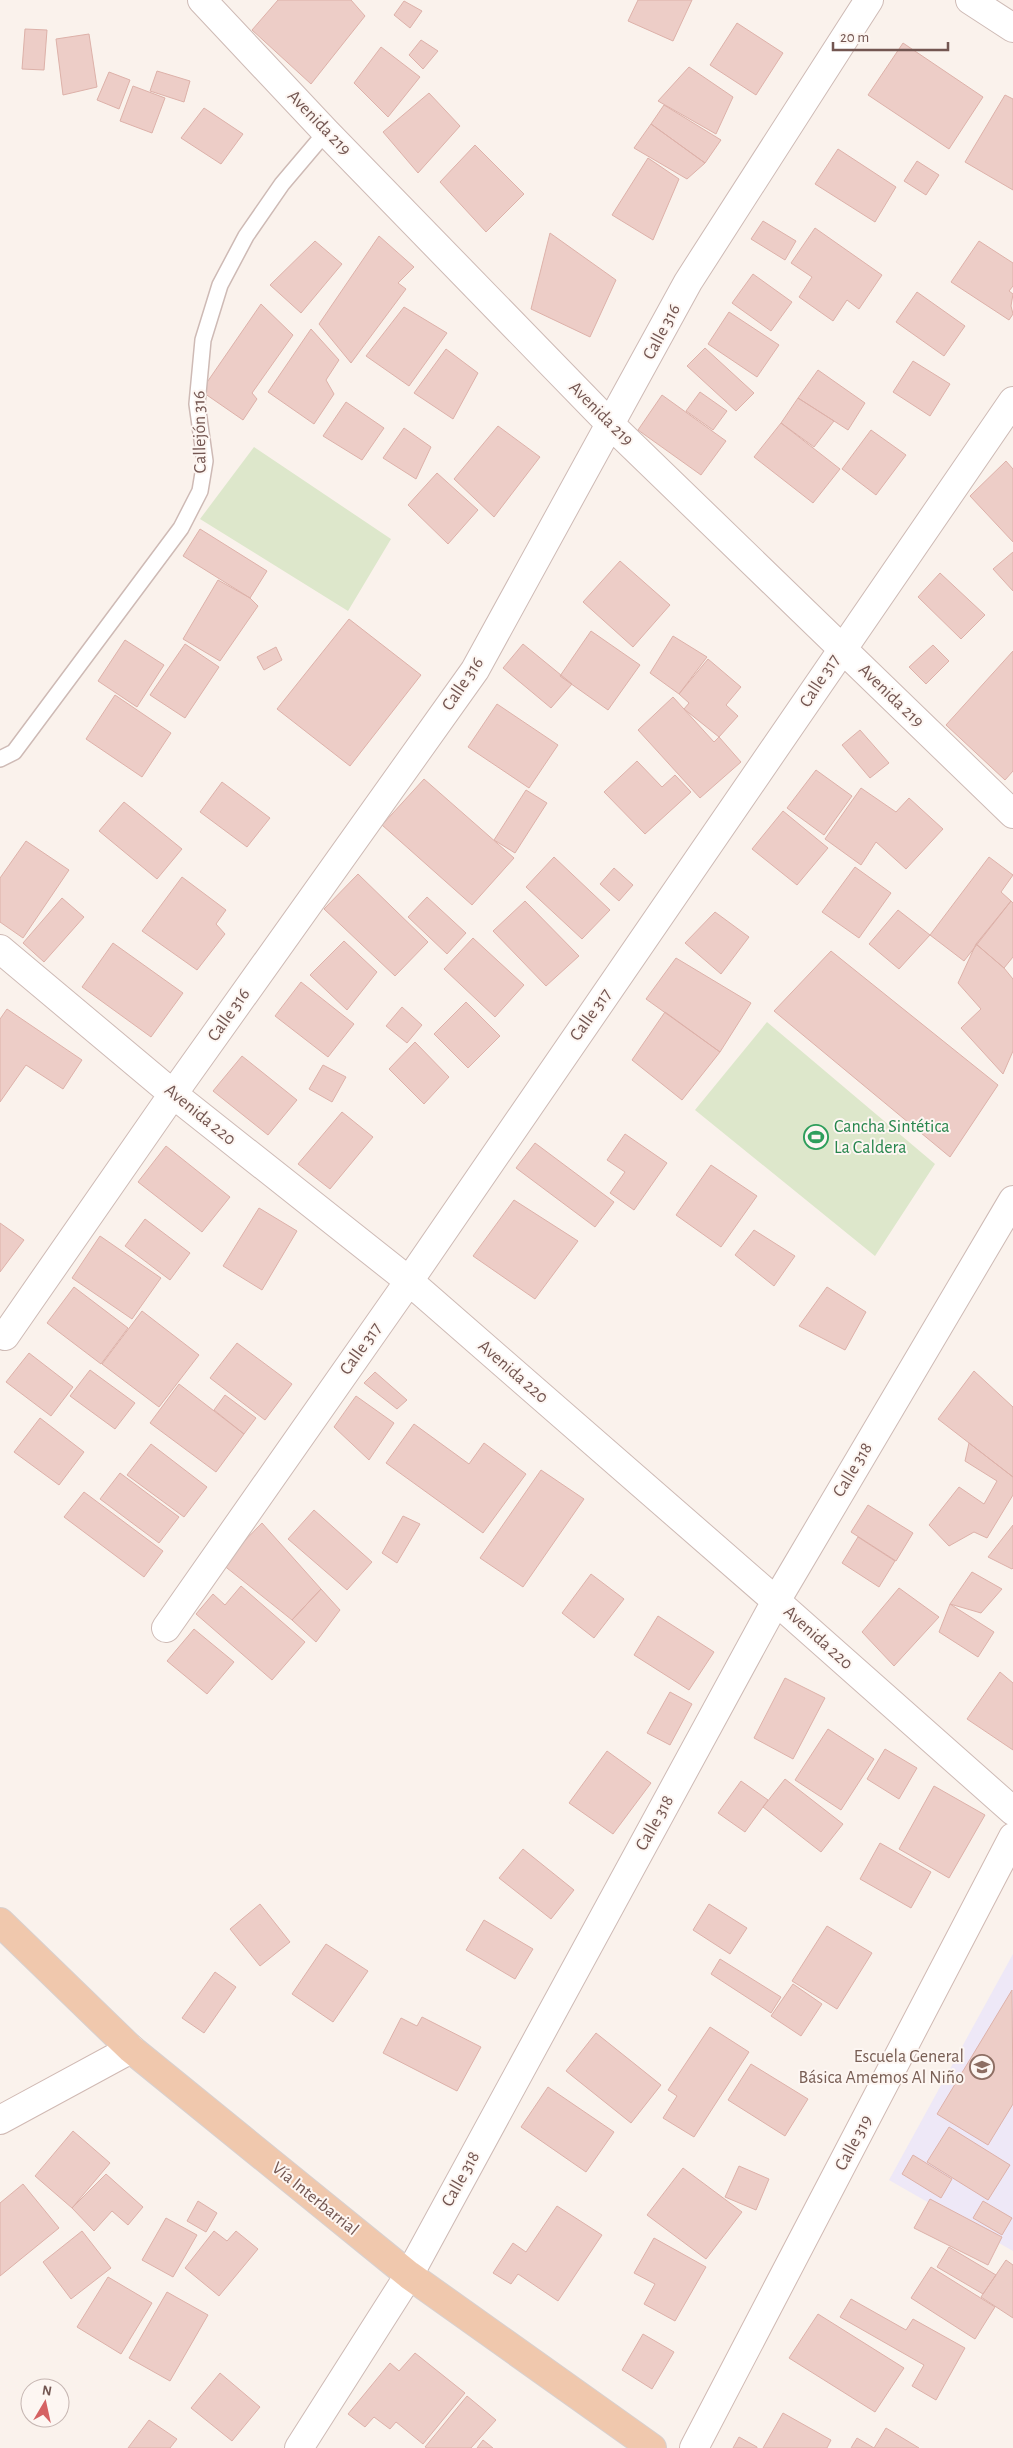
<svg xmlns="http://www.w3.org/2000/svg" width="1013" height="2448" font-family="'Alegreya Sans',sans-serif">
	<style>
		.education { fill: #eee8f7 }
		.green { fill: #dde7cb }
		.building { fill: #edcdc7; stroke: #ddb1a9 }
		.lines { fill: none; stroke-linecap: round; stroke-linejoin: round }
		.lane-casing { stroke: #cebab5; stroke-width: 18 }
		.street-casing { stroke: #cebab5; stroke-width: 30 }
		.secondary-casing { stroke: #d0b9b3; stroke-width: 30 }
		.primary-casing { stroke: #d8d0ce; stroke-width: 30 }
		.lane { stroke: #fff; stroke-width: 15 }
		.street { stroke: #fff; stroke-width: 28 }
		.secondary { stroke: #fff; stroke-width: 28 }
		.primary { stroke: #f0c8ad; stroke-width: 28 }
		.labels { text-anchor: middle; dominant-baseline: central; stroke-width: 4; stroke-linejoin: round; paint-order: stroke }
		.street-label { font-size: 18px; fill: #735651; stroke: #fdf6f2 }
		.leisure-label { font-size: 18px; fill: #27864d; stroke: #fdf6f2; text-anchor: start }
		.education-label { font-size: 18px; fill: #785e54; stroke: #fdf6f2; text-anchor: end }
	</style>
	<rect width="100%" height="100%" fill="#faf2ec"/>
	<path class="education" d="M1013,1954v297l-124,-71z"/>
	<path class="green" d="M254,447l137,92 -43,72 -148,-92z
		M767,1022l168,142 -60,92 -180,-146z"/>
	<path class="building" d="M278,0h73l14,16 -54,68 -59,-54z
		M638,0h54l-19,41 -45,-20z
		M404,1l18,10 -12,17 -16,-13z
		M737,23l46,30 -27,42 -46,-30z
		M25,29l22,1 -3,40 -22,-1z
		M89,34l8,53 -34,8 -7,-56z
		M421,40l17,11 -15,18 -14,-14z
		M903,43l80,54 -34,52 -81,-54z
		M381,47l39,30 -32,40 -34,-34z
		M689,67l44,30 -17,37 -58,-33z
		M157,71l33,10 -6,21 -34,-11z
		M109,72l21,8 -11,29 -22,-9z
		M133,86l32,12 -13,35 -32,-12z
		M429,93l31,33 -42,47 -35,-41z
		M1005,95l8,4v91l-48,-28z
		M664,105l57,35 -16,23 -54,-39z
		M204,108l39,26 -22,30 -40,-26z
		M651,124l54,39 -18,16 -53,-31z
		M475,145l49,49 -38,38 -46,-50z
		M838,149l58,38 -21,35 -60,-38z
		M648,158l31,21 -26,61 -41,-25z
		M917,161l22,14 -13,20 -22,-14z
		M763,221l33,20 -11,19 -34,-21z
		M815,228l67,47 -23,34 -12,-9 -14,21 -34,-24 13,-20 -21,-14z
		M550,233l66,47 -26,57 -59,-28z
		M379,236l35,31 -16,16 8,6 -55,74 -32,-39z
		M315,241l27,23 -41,49 -31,-28z
		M979,241l34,22v23l-4,5 4,3 -2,12 2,8 -4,6 -58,-38z
		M753,274l39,28 -21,29 -39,-28z
		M917,292l48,34 -21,30 -48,-34z
		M261,304l32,31 -41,58 5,6 -14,21 -42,-29z
		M404,307l43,26 -38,53 -43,-30z
		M729,312l50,33 -22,32 -49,-33z
		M311,329l28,31 -13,20 8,14 -20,30 -46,-32z
		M705,348l49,45 -18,18 -49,-45z
		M446,349l32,24 -25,46 -39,-26z
		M913,361l37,23 -20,32 -37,-24z
		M818,370l47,33 -17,27 -50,-32z
		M700,392l27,19 -14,19 -27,-19z
		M662,395l64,46 -25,34 -63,-45z
		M798,398l36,23 -20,26 -33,-24z
		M346,402l38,26 -22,32 -39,-24z
		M781,423l59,46 -27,34 -59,-46z
		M498,426l42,31 -46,60 -40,-38z
		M404,428l27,19 -15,32 -33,-21z
		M871,430l35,25 -30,40 -34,-26z
		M1006,461l7,8v73l-43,-46z
		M437,473l41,37 -30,34 -40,-39z
		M200,529l67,42 -17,27 -67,-42z
		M1013,552v39l-20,-22z
		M620,561l50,44 -37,42 -50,-45z
		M940,573l45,42 -24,24 -43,-42z
		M218,580l32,18 8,8 -38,55 -37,-22z
		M349,619l72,56 -71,91 -73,-57z
		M591,631l49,34 -32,45 -48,-34z
		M673,636l34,21 -28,37 -29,-21z
		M125,640l39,25 -27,42 -39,-26z
		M185,644l34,23 -34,51 -35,-23z
		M523,644l49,40 -21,24 -48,-40z
		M933,645l16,16 -23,23 -17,-17z
		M276,647l6,13 -18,10 -7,-13z
		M1013,651v120l-8,9 -59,-55z
		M708,659l33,28 -15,18 12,11 -19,21 -35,-28 5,-6 -10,-9z
		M115,695l56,38 -29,44 -56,-38z
		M673,697l41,45 5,-5 22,25 -41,36 -62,-68z
		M497,704l61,41 -29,43 -61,-41z
		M860,730l29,33 -19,15 -28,-33z
		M637,761l25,26 13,-12 16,17 -46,42 -41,-42z
		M816,770l36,26 -28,39 -37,-27z
		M424,779l90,79 -42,47 -90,-80z
		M222,782l48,36 -23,29 -47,-35z
		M861,788l35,24 13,-14 34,31 -37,40 -30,-27 -15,23 -36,-26z
		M526,790l21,13 -32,50 -21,-13z
		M124,802l58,47 -25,30 -58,-48z
		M783,811l45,37 -31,37 -45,-36z
		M26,841l43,29 -46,68 -23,-16v-44z
		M554,857l56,53 -28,29 -56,-52z
		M989,857l24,18 -12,17 10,9 -47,60 -34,-26z
		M855,867l36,26 -32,45 -37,-26z
		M614,868l19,17 -14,16 -19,-17z
		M358,874l70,68 -33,34 -71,-67z
		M182,877l44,33 -10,14 9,10 -28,36 -55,-39z
		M427,897l39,36 -19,21 -39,-37z
		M62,898l22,19 -40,45 -21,-19z
		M525,901l54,55 -33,30 -53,-55z
		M1011,901l2,2v54l-9,11 -28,-24z
		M898,910l32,25 -31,34 -30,-25z
		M715,912l34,25 -28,37 -36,-31z
		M473,938l51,47 -29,32 -51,-48z
		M344,941l33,31 -30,38 -37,-35z
		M113,943l70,50 -32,44 -69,-50z
		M976,944l28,24 9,11v72l-10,23 -42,-46 20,-19 -23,-26z
		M831,951l167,134 -48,72 -176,-146z
		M676,958l75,45 -31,49 -74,-53z
		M301,982l53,42 -26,33 -53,-41z
		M466,1002l34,34 -32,32 -34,-34z
		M402,1007l20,18 -15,18 -21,-17z
		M7,1009l75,51 -19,29 -37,-24 -26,37v-83z
		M665,1012l55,40 -38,48 -50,-40z
		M415,1042l34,35 -25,27 -35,-35z
		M242,1056l55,44 -29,35 -55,-44z
		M323,1065l23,12 -14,25 -23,-13z
		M342,1112l31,25 -43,52 -32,-25z
		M625,1134l42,29 -33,47 -24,-17 15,-21 -18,-12z
		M535,1143l79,59 -19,25 -79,-59z
		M166,1146l64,51 -28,35 -64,-50z
		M711,1165l46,31 -36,51 -45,-32z
		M514,1200l64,41 -43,58 -62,-43z
		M259,1208l38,23 -35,59 -39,-24z
		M145,1219l45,34 -20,27 -45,-34z
		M0,1223l24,17 -24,32z
		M754,1230l41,26 -21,30 -39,-31z
		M100,1236l61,42 -29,41 -60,-41z
		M74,1287l54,41 -27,36 -54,-41z
		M827,1287l39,25 -21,38 -46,-24z
		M142,1311l57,44 -40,52 -57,-43z
		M237,1343l55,41 -27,36 -55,-42z
		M29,1353l44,34 -22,29 -45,-34z
		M90,1370l45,33 -20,26 -45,-33z
		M974,1371l39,36v70l-75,-58z
		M375,1372l32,28 -10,9 -33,-26z
		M179,1384l65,50 -28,38 -66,-49z
		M225,1395l31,23 -12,16 -30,-24z
		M356,1396l38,27 -25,37 -35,-33z
		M40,1418l44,34 -25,33 -45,-33z
		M414,1424l55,40 15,-21 42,31 -43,59 -97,-70z
		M969,1443l44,34v18l-26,43 -13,-6 -25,14 -20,-21 30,-38 25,17 13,-23 -32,-20z
		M151,1444l56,43 -23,30 -57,-42z
		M541,1470l43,29 -61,88 -43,-29z
		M120,1473l59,44 -20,26 -59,-44z
		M84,1492l79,59 -19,26 -80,-60z
		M868,1505l45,28 -17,28 -45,-29z
		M314,1510l58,52 -25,28 -59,-51z
		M403,1516l17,8 -23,39 -15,-10z
		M262,1523l59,66 -29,31 -70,-56z
		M1013,1525v43l-1,1 -24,-12z
		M858,1537l37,24 -16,26 -37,-24z
		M972,1572l30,17 -21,24 -31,-9z
		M591,1574l33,25 -30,39 -32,-25z
		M241,1586l64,56 -33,38 -76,-66 17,-20 12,11z
		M899,1588l40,29 -45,49 -32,-34z
		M321,1589l19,21 -24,32 -24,-22z
		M950,1604l44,28 -16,25 -39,-25z
		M658,1616l56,36 -25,38 -55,-35z
		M194,1629l40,33 -27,32 -40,-33z
		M1000,1672l13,11v67l-46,-31z
		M785,1678l40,20 -32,61 -39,-21z
		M670,1692l22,12 -22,41 -23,-12z
		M828,1729l46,30 -33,51 -46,-30z
		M885,1749l32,19 -18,31 -32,-20z
		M607,1751l44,32 -38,51 -44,-31z
		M785,1779l58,45 -22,28 -58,-45z
		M741,1781l27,19 -23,32 -27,-19z
		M934,1786l51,29 -36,63 -50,-29z
		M880,1843l51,29 -20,36 -51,-29z
		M523,1849l51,41 -23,29 -52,-41z
		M260,1904l30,38 -30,24 -30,-37z
		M709,1904l38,24 -17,26 -37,-24z
		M484,1920l49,29 -18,30 -49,-29z
		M827,1926l45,27 -35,56 -45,-28z
		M326,1944l42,27 -35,51 -41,-28z
		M720,1959l61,38 -10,16 -60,-39z
		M215,1972l21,15 -32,46 -22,-15z
		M793,1984l29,20 -21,32 -30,-20z
		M1012,1990l1,114 -25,41 -51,-31z
		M422,2017l59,30 -24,44 -74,-38 18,-35 16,8z
		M710,2027l39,25 -55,85 -31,-19 14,-22 -9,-6z
		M596,2033l65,52 -30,38 -65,-52z
		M751,2064l57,35 -23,37 -57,-36z
		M548,2087l66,45 -28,40 -65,-45z
		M949,2127l61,38 -22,35 -61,-38z
		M73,2131l37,32 -38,45 -37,-32z
		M913,2155l39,24 -11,19 -39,-24z
		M739,2166l30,13 -13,31 -31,-13z
		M683,2168l59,44 -36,47 -59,-44z
		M106,2174l37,33 -15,18 -16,-14 -18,20 -22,-23z
		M23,2184l36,44 -59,48v-73z
		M930,2199l72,38 -14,28 -74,-37z
		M198,2201l19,12 -11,19 -19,-11z
		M983,2201l29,17 -10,17 -29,-17z
		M557,2206l45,29 -44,66 -40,-27 -7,10 -18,-11 20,-30 13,9z
		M166,2218l31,17 -24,42 -31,-17z
		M82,2231l29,37 -40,31 -28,-37z
		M214,2231l13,10 9,-10 22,18 -39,47 -34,-28z
		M654,2238l52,29 -31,54 -31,-17 11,-20 -21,-11z
		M949,2247l47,28 -13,19 -46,-27z
		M1006,2260l7,5v53l-32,-21z
		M931,2267l64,40 -20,32 -64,-41z
		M108,2277l44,26 -31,51 -44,-27z
		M167,2292l41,23 -38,66 -41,-23z
		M851,2299l55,31 7,-11 52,29 -29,52 -24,-14 12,-21 -84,-48z
		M818,2314l86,54 -29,44 -86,-54z
		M643,2334l31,18 -22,37 -30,-19z
		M415,2353l50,40 -42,51 -27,-22 -6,7 -16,-12 -9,10 -17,-13 42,-51 9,8z
		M220,2373l40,34 -28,34 -41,-33z
		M467,2396l29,24 -25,28h-44l-2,-1z
		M783,2413l48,27 -4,8h-64z
		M149,2420l28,19 -7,9h-42z
		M886,2428l33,20h-68l6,-10 17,10z
		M739,2437l18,10v1h-24z
		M483,2440l10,8h-16z"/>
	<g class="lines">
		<defs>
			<path id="lane" d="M0,759l14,-7 167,-224 19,-37 5,-30 -8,-57 6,-64 17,-55 26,-49 36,-52 44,-52"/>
			<path id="street" d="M202,0l124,132 285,293 402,389
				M970,0l43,28
				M0,949l173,145 236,187 367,320 237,210
				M5,1336l168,-242 302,-424 213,-388 181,-282
				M166,1628l243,-347 604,-880
				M299,2448l110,-173 367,-674 237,-401"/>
			<path id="secondary" d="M0,2120l131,-71
				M694,2448l319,-611"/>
			<path id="primary" d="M0,1922l131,127 278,226 243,173"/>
		</defs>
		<use href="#lane" class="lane-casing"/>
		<use href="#street" class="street-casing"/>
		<use href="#secondary" class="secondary-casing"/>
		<use href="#primary" class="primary-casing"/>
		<use href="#lane" class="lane"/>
		<use href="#street" class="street"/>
		<use href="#secondary" class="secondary"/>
		<use href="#primary" class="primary"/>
	</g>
	<defs>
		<symbol id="stadium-ring" viewBox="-11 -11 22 22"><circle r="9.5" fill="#fdf6f2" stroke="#2e9e5b" stroke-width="1.5"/><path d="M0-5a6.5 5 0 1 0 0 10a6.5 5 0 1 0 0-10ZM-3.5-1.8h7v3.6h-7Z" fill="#2e9e5b"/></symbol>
		<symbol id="school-ring" viewBox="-11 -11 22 22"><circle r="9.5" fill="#fdf6f2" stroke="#8d6e63" stroke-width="1.5"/><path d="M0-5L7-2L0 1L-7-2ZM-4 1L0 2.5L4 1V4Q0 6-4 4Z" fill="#8d6e63"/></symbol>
	</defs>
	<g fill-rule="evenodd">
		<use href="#stadium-ring" x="802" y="1123" width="28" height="28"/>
		<use href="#school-ring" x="968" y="2053" width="28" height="28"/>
	</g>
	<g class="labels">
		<g class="street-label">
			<text transform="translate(319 123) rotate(46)">Avenida 219</text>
			<text transform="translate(662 332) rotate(-62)">Calle 316</text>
			<text transform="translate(601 414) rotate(45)">Avenida 219</text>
			<text transform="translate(200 432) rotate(-91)">Callejón 316</text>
			<text transform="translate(820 681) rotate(-57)">Calle 317</text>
			<text transform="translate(463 684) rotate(-56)">Calle 316</text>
			<text transform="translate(891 696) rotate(44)">Avenida 219</text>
			<text transform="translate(229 1015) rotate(-55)">Calle 316</text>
			<text transform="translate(591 1015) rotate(-55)">Calle 317</text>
			<text transform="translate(200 1115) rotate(39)">Avenida 220</text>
			<text transform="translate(361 1349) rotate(-55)">Calle 317</text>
			<text transform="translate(513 1372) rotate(41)">Avenida 220</text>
			<text transform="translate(853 1470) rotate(-59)">Calle 318</text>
			<text transform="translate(818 1638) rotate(42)">Avenida 220</text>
			<text transform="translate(655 1823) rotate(-61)">Calle 318</text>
			<text transform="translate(854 2143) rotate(-62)">Calle 319</text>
			<text transform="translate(461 2179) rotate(-61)">Calle 318</text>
			<text transform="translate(315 2199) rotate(39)">Vía Interbarrial</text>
		</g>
		<g class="leisure-label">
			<text x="834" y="1127">Cancha Sintética<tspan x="834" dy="21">La Caldera</tspan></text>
		</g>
		<g class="education-label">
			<text x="964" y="2057">Escuela General<tspan x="964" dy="21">Básica Amemos Al Niño</tspan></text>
		</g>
	</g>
	<g transform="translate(45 2403) rotate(9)"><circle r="24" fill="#fdf6f2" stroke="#c6b6b2"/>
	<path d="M0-4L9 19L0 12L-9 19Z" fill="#d56162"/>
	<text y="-8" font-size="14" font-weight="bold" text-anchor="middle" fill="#735651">N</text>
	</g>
	<path d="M833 42v8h115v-8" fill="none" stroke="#735651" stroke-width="2.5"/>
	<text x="840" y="42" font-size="15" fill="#735651" stroke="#fdf6f2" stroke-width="4" paint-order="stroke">20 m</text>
</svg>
